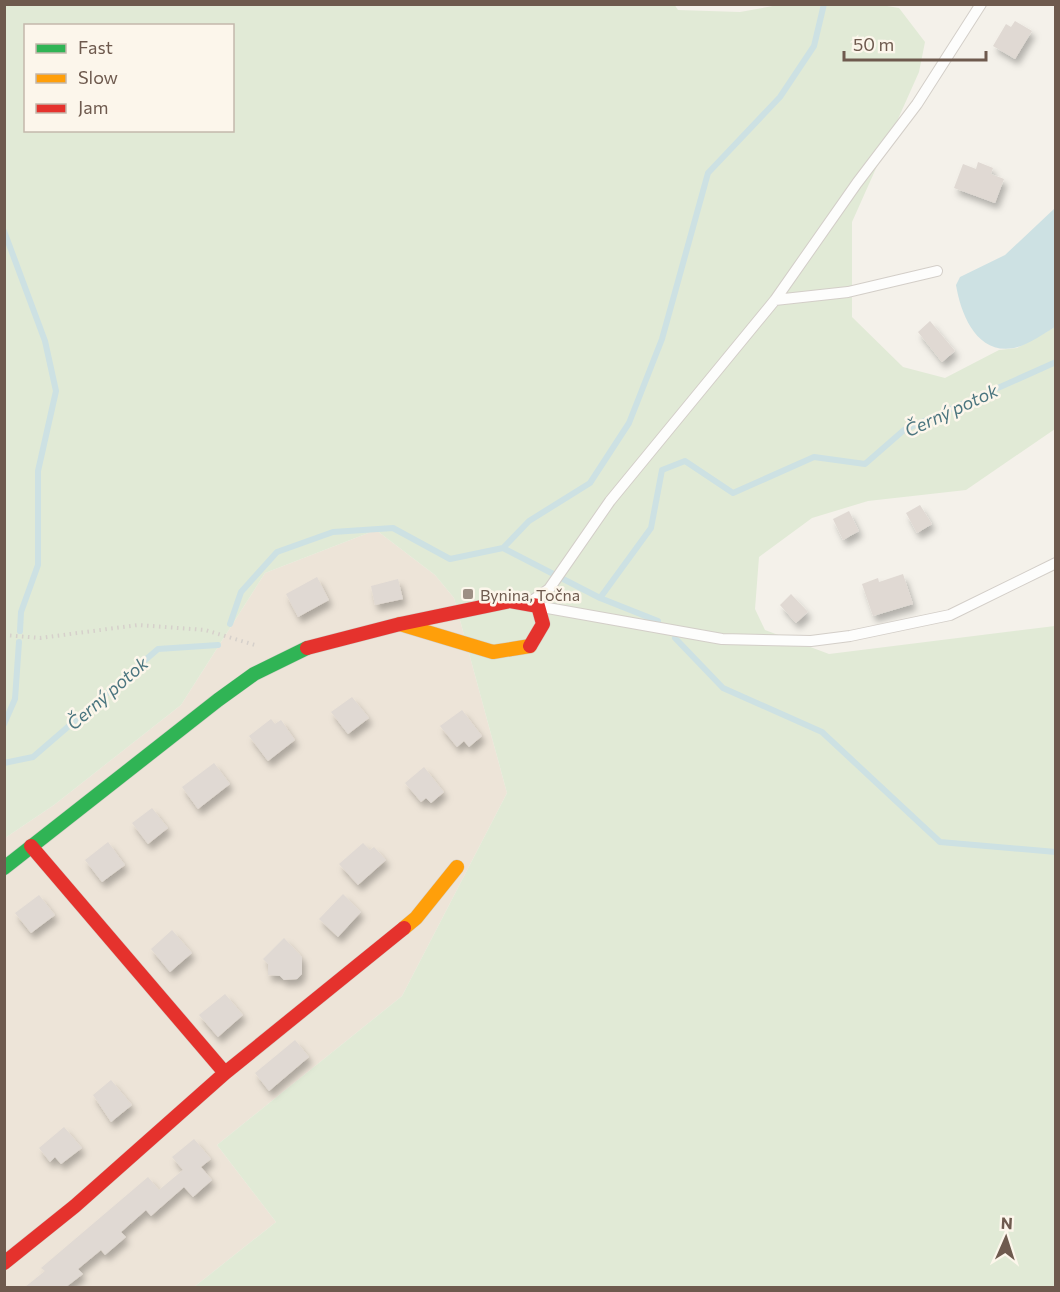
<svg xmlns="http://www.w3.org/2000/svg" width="1060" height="1292" font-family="Commissioner,sans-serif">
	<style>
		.residential { fill: #ede4d8 }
		.green { fill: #e1ead6; fill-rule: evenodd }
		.water { fill: #cde1e3 }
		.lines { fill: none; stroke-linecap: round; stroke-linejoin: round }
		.stream { stroke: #cde1e3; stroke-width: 6 }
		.building { fill: #e0d9d3; filter: url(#shadow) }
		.lane-casing { stroke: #d3cec8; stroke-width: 12 }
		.fast-casing { stroke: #d3cdc6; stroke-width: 15 }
		.slow-casing { stroke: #d3cdc6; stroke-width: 15 }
		.jam-casing { stroke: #d3cdc6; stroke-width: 15 }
		.path { stroke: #d6d0cb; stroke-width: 4; stroke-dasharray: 1.5 4.5; stroke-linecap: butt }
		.lane { stroke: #fdfdfc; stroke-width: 10 }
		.fast { stroke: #30b455; stroke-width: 14 }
		.slow { stroke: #ff9f0a; stroke-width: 14 }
		.jam { stroke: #e5322d; stroke-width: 14 }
		.poi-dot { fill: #9d8f85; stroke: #fcf6eb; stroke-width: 2 }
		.labels { text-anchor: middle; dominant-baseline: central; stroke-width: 5; stroke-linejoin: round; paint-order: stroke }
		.poi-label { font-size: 16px; fill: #6e5a4e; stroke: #fcf6eb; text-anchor: start }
		.water-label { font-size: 18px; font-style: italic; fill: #4b757f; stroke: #fcf6eb }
	</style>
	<defs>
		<filter id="shadow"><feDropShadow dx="3.5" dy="6" stdDeviation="3" flood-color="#0004"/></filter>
	</defs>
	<rect width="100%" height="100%" fill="#f4f1ea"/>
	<path class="residential" d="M376,530l59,45 19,23 53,195 -105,203 -185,149 59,77 -82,65 -189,1v-450l49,-33 127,-100 84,-132z"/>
	<path class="green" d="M674,4l4,6 62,2 44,-8h91l24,4 26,34 -6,30 -67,150v95l51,50 42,11 54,-28 18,-2 38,-21v102l-89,61 -98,11 -56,17 -53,39 -4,52 10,21 64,24 226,-28v661h-861l82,-65 -59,-77 185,-149 105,-203 -53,-195 -19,-23 -59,-45 -111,43 -84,132 -127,100 -49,33v-833zM26,26h206v104h-206z"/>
	<path class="water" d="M1055,208v119c-12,7 -27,18 -41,21 -37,7 -53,-33 -58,-63l4,-8 45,-22z"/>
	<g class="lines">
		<path class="stream" d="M4,231l41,110 11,50 -18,80v94l-17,47 -1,19
			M503,548l26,-27 61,-38 39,-60 33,-84 46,-166 72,-76 34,-51 10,-42
			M600,598l58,23
			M230,624l11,-32 36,-40 56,-20 60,-4 57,31 53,-11 97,50 51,-70 11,-58 23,-9 48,32 81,-36 51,7 39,-34 152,-68
			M675,638l48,50 99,44 118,110 116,10
			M4,724l11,-25 4,-57
			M4,763l29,-6 125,-108 60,-4"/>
	</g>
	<path class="building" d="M1015,21l17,10 -17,28 -22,-13 13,-22 5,3z
		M978,162l15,6 -2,6 13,5 -9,24 -41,-15 9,-24 13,5z
		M930,321l25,30 -13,11 -24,-30z
		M920,505l12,19 -15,9 -11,-20z
		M849,511l10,20 -16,9 -10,-21z
		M903,574l10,30 -40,12 -11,-32 16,-6 1,4z
		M317,577l12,23 -31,17 -12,-23z
		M398,579l5,20 -28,6 -4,-19z
		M791,594l17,18 -12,11 -16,-18z
		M352,697l17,21 -21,16 -17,-22z
		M462,710l20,26 -13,11 -5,-6 -7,6 -17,-21z
		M271,719l4,5 6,-4 14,20 -27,21 -19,-25z
		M214,763l16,21 -32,25 -16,-22z
		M424,767l20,25 -13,11 -5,-5 -5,4 -16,-19z
		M152,808l16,20 -20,16 -16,-21z
		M108,842l17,23 -23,17 -17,-22z
		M363,843l7,7 4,-3 12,13 -28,25 -19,-21z
		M343,894l18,18 -23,25 -19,-18z
		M39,895l16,20 -24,18 -16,-20z
		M172,930l20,23 -22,19 -19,-23z
		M284,938l18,19v17l-5,5 -13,1 -4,-4 -12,-1v-11l-5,-5z
		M225,994l18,21 -25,22 -19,-22z
		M295,1040l14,17 -40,34 -14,-18z
		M111,1080l21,25 -21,17 -18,-27z
		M64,1127l18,21 -21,16 -6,-7 -5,5 -11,-14z
		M194,1139l17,20 -10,8 11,13 -19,17 -9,-10 -33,29 -5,-6 -25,22 5,5 -21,18 -4,-5 -23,19 5,5 -17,13h-41l20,-16 -4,-3 107,-91 11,13 24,-20 -11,-13z"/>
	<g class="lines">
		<defs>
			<path id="lane" d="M775,300l73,-8 89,-21
				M533,600l16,-11 61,-88 165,-201 82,-117 60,-79 64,-100
				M542,607l180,32 89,2 39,-5 100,-21 106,-52"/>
			<path id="fast" d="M4,868l214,-168 36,-26 53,-26"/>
			<path id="slow" d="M400,624l93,28 37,-6
				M404,928l12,-10 41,-51"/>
			<path id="jam" d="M307,648l93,-24 110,-23 28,5 5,18 -13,22
				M31,846l194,227
				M4,1263l71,-57 150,-133 179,-145"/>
		</defs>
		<use href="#lane" class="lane-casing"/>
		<use href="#fast" class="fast-casing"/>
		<use href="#slow" class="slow-casing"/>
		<use href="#jam" class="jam-casing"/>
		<path class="path" d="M4,635l36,3 98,-13 67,5 50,15"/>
		<use href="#lane" class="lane"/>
		<use href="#fast" class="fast"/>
		<use href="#slow" class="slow"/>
		<use href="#jam" class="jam"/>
	</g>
	<rect class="poi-dot" x="462" y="588" width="12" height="12" rx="3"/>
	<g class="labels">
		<g class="poi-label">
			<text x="480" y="594">Bynina, Točna</text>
		</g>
		<g class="water-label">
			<text transform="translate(951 410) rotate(-25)">Černý potok</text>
			<text transform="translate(107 693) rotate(-41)">Černý potok</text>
		</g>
	</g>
	<rect width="1060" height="1292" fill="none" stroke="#6e5a4e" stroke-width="12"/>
	<rect x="24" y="24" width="210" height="108" fill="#fcf6eb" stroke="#c3b8ac" stroke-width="1.5"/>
	<rect x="36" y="44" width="30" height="9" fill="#30b455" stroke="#c3b8ac" stroke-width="1.5"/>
	<text x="78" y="54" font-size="18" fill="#6e5a4e">Fast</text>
	<rect x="36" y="74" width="30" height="9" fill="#ff9f0a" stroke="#c3b8ac" stroke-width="1.5"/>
	<text x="78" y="84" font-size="18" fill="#6e5a4e">Slow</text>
	<rect x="36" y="104" width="30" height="9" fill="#e5322d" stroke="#c3b8ac" stroke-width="1.5"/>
	<text x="78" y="114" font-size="18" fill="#6e5a4e">Jam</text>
	<g transform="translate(1006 1238) rotate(3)" stroke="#fcf6eb" stroke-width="4.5" paint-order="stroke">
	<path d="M0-4.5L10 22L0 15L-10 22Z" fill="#6e5a4e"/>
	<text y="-9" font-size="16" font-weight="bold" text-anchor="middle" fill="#6e5a4e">N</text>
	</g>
	<path d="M844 51v9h142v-9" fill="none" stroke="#6e5a4e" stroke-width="3"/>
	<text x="853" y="51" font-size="18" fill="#6e5a4e" stroke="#fcf6eb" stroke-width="4.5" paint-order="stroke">50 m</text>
</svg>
